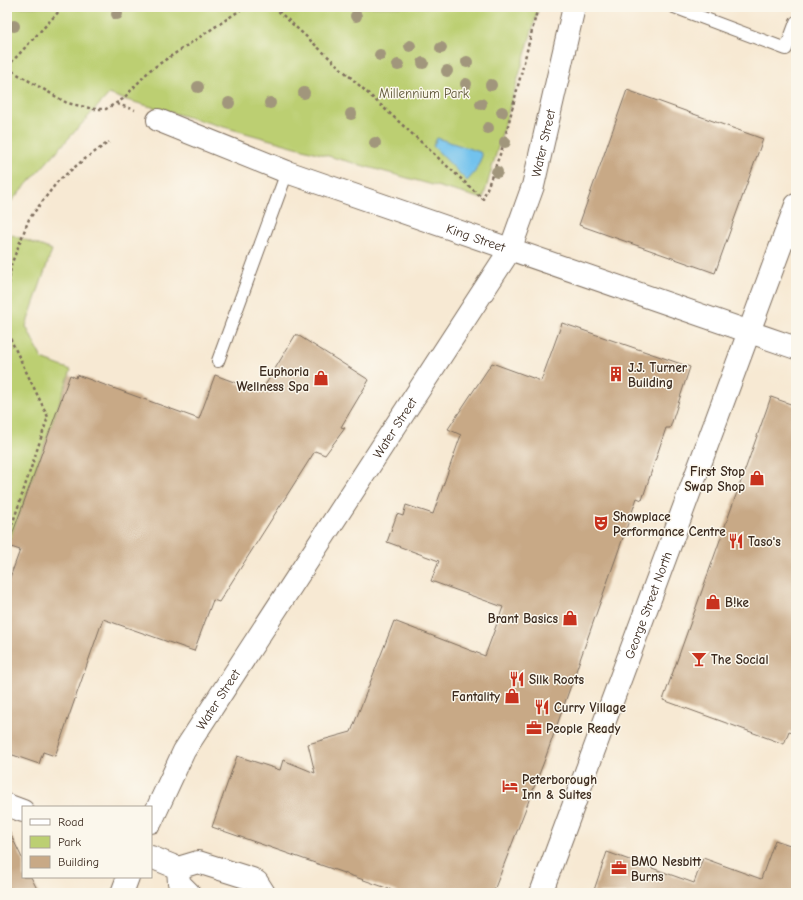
<svg xmlns="http://www.w3.org/2000/svg" width="803" height="900" font-family="'Comic Neue',sans-serif">
	<style>
		.green { fill: #bccf72; stroke: #7c7c48 }
		.water { fill: #72c2ed; stroke: #567686 }
		.building { fill: #c8a986 }
		.lines { fill: none; stroke-linecap: round; stroke-linejoin: round }
		.service-casing { stroke: #7d6d5d; stroke-width: 14 }
		.minor-casing { stroke: #7d6d5d; stroke-width: 24 }
		.tertiary-casing { stroke: #7d6d5d; stroke-width: 24 }
		.secondary-casing { stroke: #7d6d5d; stroke-width: 24 }
		.path { stroke: #7d6d5d; stroke-width: 2.5; stroke-dasharray: 3 3; stroke-linecap: butt }
		.service { stroke: #fff; stroke-width: 12 }
		.minor { stroke: #fff; stroke-width: 22 }
		.tertiary { stroke: #fff; stroke-width: 22 }
		.secondary { stroke: #fff; stroke-width: 22 }
		.tree { fill: #a1967b }
		.labels { text-anchor: middle; dominant-baseline: central; stroke-width: 3; stroke-linejoin: round; paint-order: stroke }
		.park-label { font-size: 13px; fill: #5b5333; stroke: #fbf7ec }
		.street-label { font-size: 13px; fill: #3b2a1e; stroke: #fbf7ec }
		.poi-label { font-size: 13px; font-weight: bold; fill: #3b2a1e; stroke: #fbf7ec; text-anchor: start }
	</style>
	<rect width="100%" height="100%" fill="#fbf7ec"/>
	<filter id="ink" filterUnits="userSpaceOnUse"><feTurbulence type="fractalNoise" baseFrequency=".025" numOctaves="2"/><feDisplacementMap in="SourceGraphic" scale="8" xChannelSelector="R" yChannelSelector="G"/><feConvolveMatrix kernelMatrix="1 2 1 2 8 2 1 2 1" color-interpolation-filters="sRGB"/></filter>
	<filter id="wash" filterUnits="userSpaceOnUse"><feTurbulence type="fractalNoise" baseFrequency=".012" numOctaves="4" result="noise"/><feDisplacementMap in="SourceGraphic" scale="16" xChannelSelector="R" yChannelSelector="G"/><feGaussianBlur stdDeviation="0.9" result="paint"/><feColorMatrix in="noise" values="0 0 0 0 0 0 0 0 0 0 0 0 0 0 0 0 0 1.4 0 .05"/><feComposite in="paint" operator="in"/></filter>
	<g filter="url(#wash)">
		<rect width="100%" height="100%" fill="#f7e9d3"/>
		<path class="green" d="M7,7h523l8,3 -55,189 -360,-100 -14,-5 -102,112z
			M7,233l45,17 -26,76 16,33 29,11 -60,168 -4,2z"/>
		<path class="water" d="M437,138l43,14 2,4 -7,16 -8,9 -34,-35z"/>
		<g id="blocks">
			<path class="building" d="M627,90l136,49 -48,134 -136,-48z
				M562,323l128,44 -20,61h-4l-24,72 -5,-2 -92,261 -52,134h-92l-189,-66 25,-71 43,14 3,-10 32,13 -7,-29 43,-12 43,-111 91,35 18,-49 -72,-26 8,-20 -52,-19 10,-28 6,2 3,-11 27,9 28,-79 -13,-6 44,-66 49,18z
				M296,334l73,46 -28,47 4,1 -20,27 -10,-4 -96,151 -6,-2 -19,51 -91,-32 -48,137 -12,-4 -4,12 -32,-11v-167l13,-36 -12,-4 62,-171 6,3 1,-3 122,44 16,-44 46,17z
				M771,397l25,9v328l-7,-3 -5,13 -121,-44z
				M7,827l16,33v17h8l8,16h-32z
				M775,840l21,7v46h-203l14,-41 87,31 9,-25 58,21z"/>
		</g>
	</g>
	<g filter="url(#ink)">
		<use href="#blocks" fill-opacity="0" stroke="#7d6d5d" stroke-width="1"/>
		<g class="lines">
			<defs>
				<path id="service" d="M674,7l112,42 10,-27
					M218,361l69,-189"/>
				<g id="minor">
					<path id="s1" d="M158,120l129,52 509,176"/>
				</g>
				<path id="tertiary" d="M7,805l16,6"/>
				<g id="secondary">
					<path id="s2" d="M151,822l33,-71 326,-501 23,-64 41,-179"/>
					<path d="M151,857l27,11 20,-6 54,17 5,3 7,11"/>
					<path d="M178,868l1,15 10,10"/>
					<path d="M122,893l6,-16"/>
					<path id="s3" d="M541,893l255,-688"/>
				</g>
			</defs>
			<use href="#service" class="service-casing"/>
			<use href="#minor" class="minor-casing"/>
			<use href="#tertiary" class="tertiary-casing"/>
			<use href="#secondary" class="secondary-casing"/>
			<path class="path" d="M274,7l209,192 19,-50 36,-142
				M7,67l56,-60
				M7,68l60,35 27,6h12l17,-10 27,-29 95,-63
				M117,104l18,6
				M7,302l4,-37 18,-46 29,-38 24,-20 27,-19
				M7,327l1,7 40,83 -41,123
				M7,566l6,3"/>
			<use href="#service" class="service"/>
			<use href="#minor" class="minor"/>
			<use href="#tertiary" class="tertiary"/>
			<use href="#secondary" class="secondary"/>
		</g>
		<g class="tree">
			<circle cx="117" cy="14" r="6"/>
			<circle cx="356" cy="16" r="6"/>
			<circle cx="14" cy="26" r="6"/>
			<circle cx="410" cy="46" r="6"/>
			<circle cx="441" cy="48" r="6"/>
			<circle cx="380" cy="55" r="6"/>
			<circle cx="467" cy="62" r="6"/>
			<circle cx="423" cy="63" r="6"/>
			<circle cx="398" cy="65" r="6"/>
			<circle cx="447" cy="71" r="6"/>
			<circle cx="466" cy="84" r="6"/>
			<circle cx="491" cy="85" r="6"/>
			<circle cx="198" cy="87" r="6"/>
			<circle cx="304" cy="93" r="6"/>
			<circle cx="229" cy="103" r="6"/>
			<circle cx="270" cy="103" r="6"/>
			<circle cx="481" cy="104" r="6"/>
			<circle cx="502" cy="112" r="6"/>
			<circle cx="351" cy="114" r="6"/>
			<circle cx="488" cy="128" r="6"/>
			<circle cx="505" cy="142" r="6"/>
			<circle cx="375" cy="143" r="6"/>
			<circle cx="497" cy="172" r="6"/>
		</g>
	</g>
	<defs>
		<symbol id="building-bare" viewBox="-9 -9 18 18"><path d="M-4-6H4V6H1V3H-1V6H-4ZM-2.5-4.3h1.7v1.8h-1.7ZM.8-4.3h1.7v1.8H.8ZM-2.5-1h1.7V.8h-1.7ZM.8-1h1.7V.8H.8Z" fill="#c8321e" stroke="#fbf7ec" stroke-width="2.5" paint-order="stroke"/></symbol>
		<symbol id="shop-bare" viewBox="-9 -9 18 18"><path d="M-5-2.5h2.3a2.7 3.5 0 0 1 5.4 0H5L5.5 6h-11ZM-1.5-2.5h3a1.5 2.3 0 0 0-3 0Z" fill="#c8321e" stroke="#fbf7ec" stroke-width="2.5" paint-order="stroke"/></symbol>
		<symbol id="theatre-bare" viewBox="-9 -9 18 18"><path d="M-5-5.5Q0-4 5-5.5V0Q5 5 0 6Q-5 5-5 0ZM-3.3-2.5H-1v1.5H-3.3ZM1-2.5H3.3v1.5H1ZM-2.8 1Q0 5.5 2.8 1Z" fill="#c8321e" stroke="#fbf7ec" stroke-width="2.5" paint-order="stroke"/></symbol>
		<symbol id="restaurant-bare" viewBox="-9 -9 18 18"><path d="M-5-6h1v4h1v-4h1v4h1v-4h1v5L-1.5 .5V6h-2V.5L-5-1ZM5-6V6H3V1.5H1.5Q1.5-4 5-6Z" fill="#c8321e" stroke="#fbf7ec" stroke-width="2.5" paint-order="stroke"/></symbol>
		<symbol id="bar-bare" viewBox="-9 -9 18 18"><path d="M-6-5H6L.8 .8V4.5H3.5V6h-7V4.5H-.8V.8Z" fill="#c8321e" stroke="#fbf7ec" stroke-width="2.5" paint-order="stroke"/></symbol>
		<symbol id="office-bare" viewBox="-9 -9 18 18"><path d="M-6-3h4V-5.5h4V-3h4V5H-6ZM-1-4.5V-3h2v-1.5ZM-6 0V1H6V0Z" fill="#c8321e" stroke="#fbf7ec" stroke-width="2.5" paint-order="stroke"/></symbol>
		<symbol id="hotel-bare" viewBox="-9 -9 18 18"><path d="M-6-4.5h1.5V1H6V5H4.5V3h-9V5H-6ZM-4 0a1.8 1.8 0 1 1 3.6 0ZM.5 0V-2.5h3Q6-2.5 6 0Z" fill="#c8321e" stroke="#fbf7ec" stroke-width="2.5" paint-order="stroke"/></symbol>
	</defs>
	<g fill-rule="evenodd">
		<use href="#building-bare" x="605" y="363" width="22" height="22"/>
		<use href="#shop-bare" x="310" y="367" width="22" height="22"/>
		<use href="#shop-bare" x="746" y="467" width="22" height="22"/>
		<use href="#theatre-bare" x="590" y="512" width="22" height="22"/>
		<use href="#restaurant-bare" x="725" y="530" width="22" height="22"/>
		<use href="#shop-bare" x="702" y="591" width="22" height="22"/>
		<use href="#shop-bare" x="559" y="607" width="22" height="22"/>
		<use href="#bar-bare" x="688" y="648" width="22" height="22"/>
		<use href="#restaurant-bare" x="506" y="668" width="22" height="22"/>
		<use href="#shop-bare" x="501" y="685" width="22" height="22"/>
		<use href="#restaurant-bare" x="531" y="696" width="22" height="22"/>
		<use href="#office-bare" x="523" y="717" width="22" height="22"/>
		<use href="#hotel-bare" x="499" y="775" width="22" height="22"/>
		<use href="#office-bare" x="608" y="857" width="22" height="22"/>
	</g>
	<g class="labels">
		<g class="park-label">
			<text x="424" y="93">Millennium Park</text>
		</g>
		<g class="street-label">
			<text stroke="none"><textPath href="#s2" startOffset="788">Water Street</textPath></text>
			<text stroke="none"><textPath href="#s1" startOffset="339">King Street</textPath></text>
			<text stroke="none"><textPath href="#s2" startOffset="464">Water Street</textPath></text>
			<text stroke="none"><textPath href="#s3" startOffset="307">George Street North</textPath></text>
			<text stroke="none"><textPath href="#s2" startOffset="140">Water Street</textPath></text>
		</g>
		<g class="poi-label">
			<text x="628" y="367">J.J. Turner<tspan x="628" dy="15">Building</tspan></text>
			<text x="309" y="371" text-anchor="end">Euphoria<tspan x="309" dy="15">Wellness Spa</tspan></text>
			<text x="745" y="471" text-anchor="end">First Stop<tspan x="745" dy="15">Swap Shop</tspan></text>
			<text x="613" y="516">Showplace<tspan x="613" dy="15">Performance Centre</tspan></text>
			<text x="748" y="541">Taso's</text>
			<text x="725" y="602">B!ke</text>
			<text x="558" y="618" text-anchor="end">Brant Basics</text>
			<text x="711" y="659">The Social</text>
			<text x="529" y="679">Silk Roots</text>
			<text x="500" y="696" text-anchor="end">Fantality</text>
			<text x="554" y="707">Curry Village</text>
			<text x="546" y="728">People Ready</text>
			<text x="522" y="779">Peterborough<tspan x="522" dy="15">Inn &amp; Suites</tspan></text>
			<text x="631" y="861">BMO Nesbitt<tspan x="631" dy="15">Burns</tspan></text>
		</g>
	</g>
	<rect width="803" height="900" fill="none" stroke="#fbf7ec" stroke-width="24"/>
	<rect x="22" y="806" width="130" height="72" fill="#fbf7ec" stroke="#aea59a"/>
	<rect x="30" y="819" width="20" height="6" fill="#ffffff" stroke="#aea59a"/>
	<text x="58" y="826" font-size="12" fill="#3b2a1e">Road</text>
	<rect x="30" y="836" width="20" height="12" fill="#bccf72" stroke="#aea59a"/>
	<text x="58" y="846" font-size="12" fill="#3b2a1e">Park</text>
	<rect x="30" y="856" width="20" height="12" fill="#c8a986" stroke="#aea59a"/>
	<text x="58" y="866" font-size="12" fill="#3b2a1e">Building</text>
</svg>
